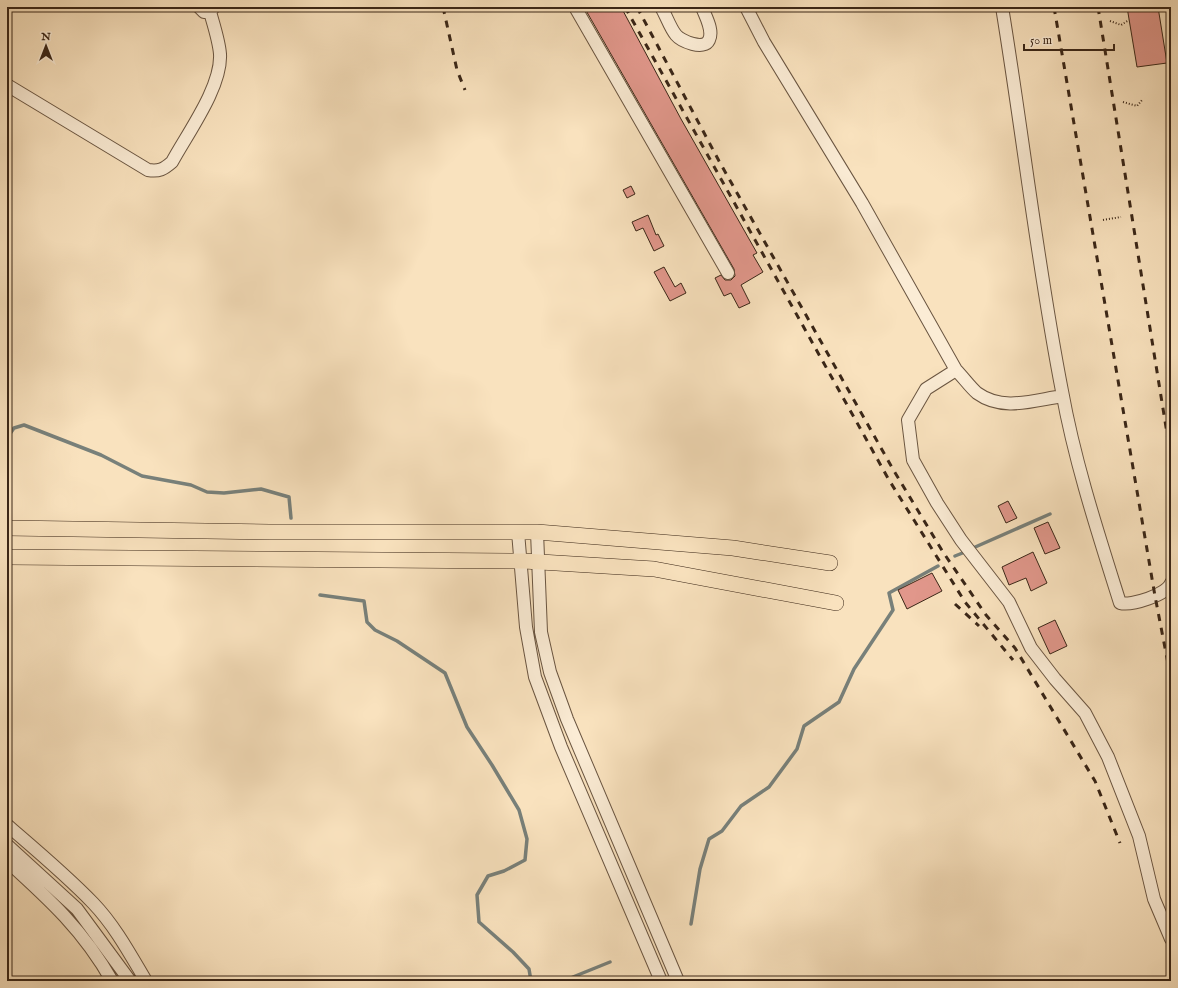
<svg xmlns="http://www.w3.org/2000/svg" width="1178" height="988" font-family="'IM FELL English',serif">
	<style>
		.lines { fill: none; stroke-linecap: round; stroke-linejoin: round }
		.stream { stroke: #78807a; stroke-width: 3.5 }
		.building { fill: #e1978b; stroke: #3a2617 }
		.minor-casing { stroke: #6a5541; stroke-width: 14 }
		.major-casing { stroke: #3a2617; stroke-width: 16 }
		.path { stroke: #3a2617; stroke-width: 2; stroke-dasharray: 1 2; stroke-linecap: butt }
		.minor { stroke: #fbecd5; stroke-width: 12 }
		.major { stroke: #f9e2be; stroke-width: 15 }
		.rail { stroke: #3a2617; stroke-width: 3; stroke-dasharray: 7 7; stroke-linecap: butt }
	</style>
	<rect width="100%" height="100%" fill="#f9e2be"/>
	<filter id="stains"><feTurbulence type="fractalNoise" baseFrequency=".005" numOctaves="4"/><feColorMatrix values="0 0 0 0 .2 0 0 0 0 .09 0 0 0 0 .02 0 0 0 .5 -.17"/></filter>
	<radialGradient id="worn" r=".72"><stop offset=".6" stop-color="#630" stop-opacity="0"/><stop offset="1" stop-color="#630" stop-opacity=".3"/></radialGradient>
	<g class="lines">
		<path class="stream" d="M7,438l7,-10 10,-3 77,30 41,21 49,9 16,7 17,1 37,-4 28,8 2,21
			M973,548l77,-34
			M955,556l10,-4
			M320,595l44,6 3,21 8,8 22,11 48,32 22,54 25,38 27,45 8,29 -2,21 -21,11 -16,5 -11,19 2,27 34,30 16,17 2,12
			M691,924l9,-55 9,-30 13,-8 19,-25 28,-19 28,-38 7,-23 35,-24 15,-33 39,-59 -4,-17 49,-27
			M563,981l47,-19"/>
	</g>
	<path class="building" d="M584,7h37l60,112 76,134 -4,2 10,17 -22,13 9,18 -11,5 -8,-15 -7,3 -9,-18 6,-3 4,5h6l4,-4 -1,-7z
		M1127,7h31l9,56 -30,4z
		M631,186l4,8 -8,4 -4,-8z
		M648,215l8,20 2,-1 6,12 -10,5 -11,-23 -7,3 -4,-9z
		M664,267l11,20 6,-4 5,10 -16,8 -16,-29z
		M1008,501l9,17 -11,5 -8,-17z
		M1048,522l12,26 -15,6 -11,-26z
		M1033,552l14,31 -16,8 -5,-13 -17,7 -7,-18z
		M932,573l10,18 -35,18 -9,-19z
		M1055,620l12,26 -17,8 -12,-26z"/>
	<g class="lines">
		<defs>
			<path id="minor" d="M199,7l5,5h6l4,-5
				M575,7l153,266
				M661,7c5,8 9,21 15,28 5,6 28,16 33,5 5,-10 -4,-24 -7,-33
				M746,7l18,35 98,161 94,167c7,7 14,17 21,23 26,19 57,7 86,3
				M1002,7c21,128 35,256 60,384 13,72 36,142 58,212 11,3 47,-8 51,-20
				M7,85l141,85c11,2 16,-1 24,-8 15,-28 50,-75 48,-108 -1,-13 -6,-28 -10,-42
				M956,370l-30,19 -18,31 5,40 24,43 24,37 48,62 22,46 24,31 30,34 23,44 31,79 15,63 17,40
				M518,532l8,95 9,50 26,70 100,234
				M537,532l4,100 9,40 17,47 111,262
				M7,825c29,25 59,50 86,78 22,23 37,51 53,78
				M7,845l70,64 53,72
				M7,861c42,38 77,70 105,120"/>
			<path id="major" d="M7,528l263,4h267l196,16 97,15
				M7,557l517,4 130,8 182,34"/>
		</defs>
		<use href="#minor" class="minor-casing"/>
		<use href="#major" class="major-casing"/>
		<path class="path" d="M1069,7l6,4 13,-4
			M1110,21l11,4 8,-5
			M1123,102l14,4 5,-6
			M1103,220l18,-3"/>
		<use href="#minor" class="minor"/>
		<use href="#major" class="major"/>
		<path class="rail" d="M443,7l14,63 8,20
			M625,7l264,473 76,122 48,58
			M637,7l82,154 175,310 49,81 43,63 29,33 80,133 25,62
			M1054,7l101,589 16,83
			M1098,7l73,451
			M955,604l24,22"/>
	</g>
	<rect width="1178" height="988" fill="none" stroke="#f9e2be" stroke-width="24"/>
	<rect x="8" y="8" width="1162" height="972" fill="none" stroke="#3a2617" stroke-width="2"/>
	<rect x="12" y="12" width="1154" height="964" fill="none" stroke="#3a2617"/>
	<g transform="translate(46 46)" stroke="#fbecd5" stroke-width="3" paint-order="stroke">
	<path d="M0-3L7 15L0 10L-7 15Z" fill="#3a2617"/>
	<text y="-6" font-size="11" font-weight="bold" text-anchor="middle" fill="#3a2617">N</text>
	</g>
	<path d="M1024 44v6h90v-6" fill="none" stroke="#3a2617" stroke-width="2"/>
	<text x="1030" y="44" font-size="12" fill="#3a2617" stroke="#fbecd5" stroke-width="3" paint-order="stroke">50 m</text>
	<rect width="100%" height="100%" filter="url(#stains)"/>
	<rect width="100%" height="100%" fill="url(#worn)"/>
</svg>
